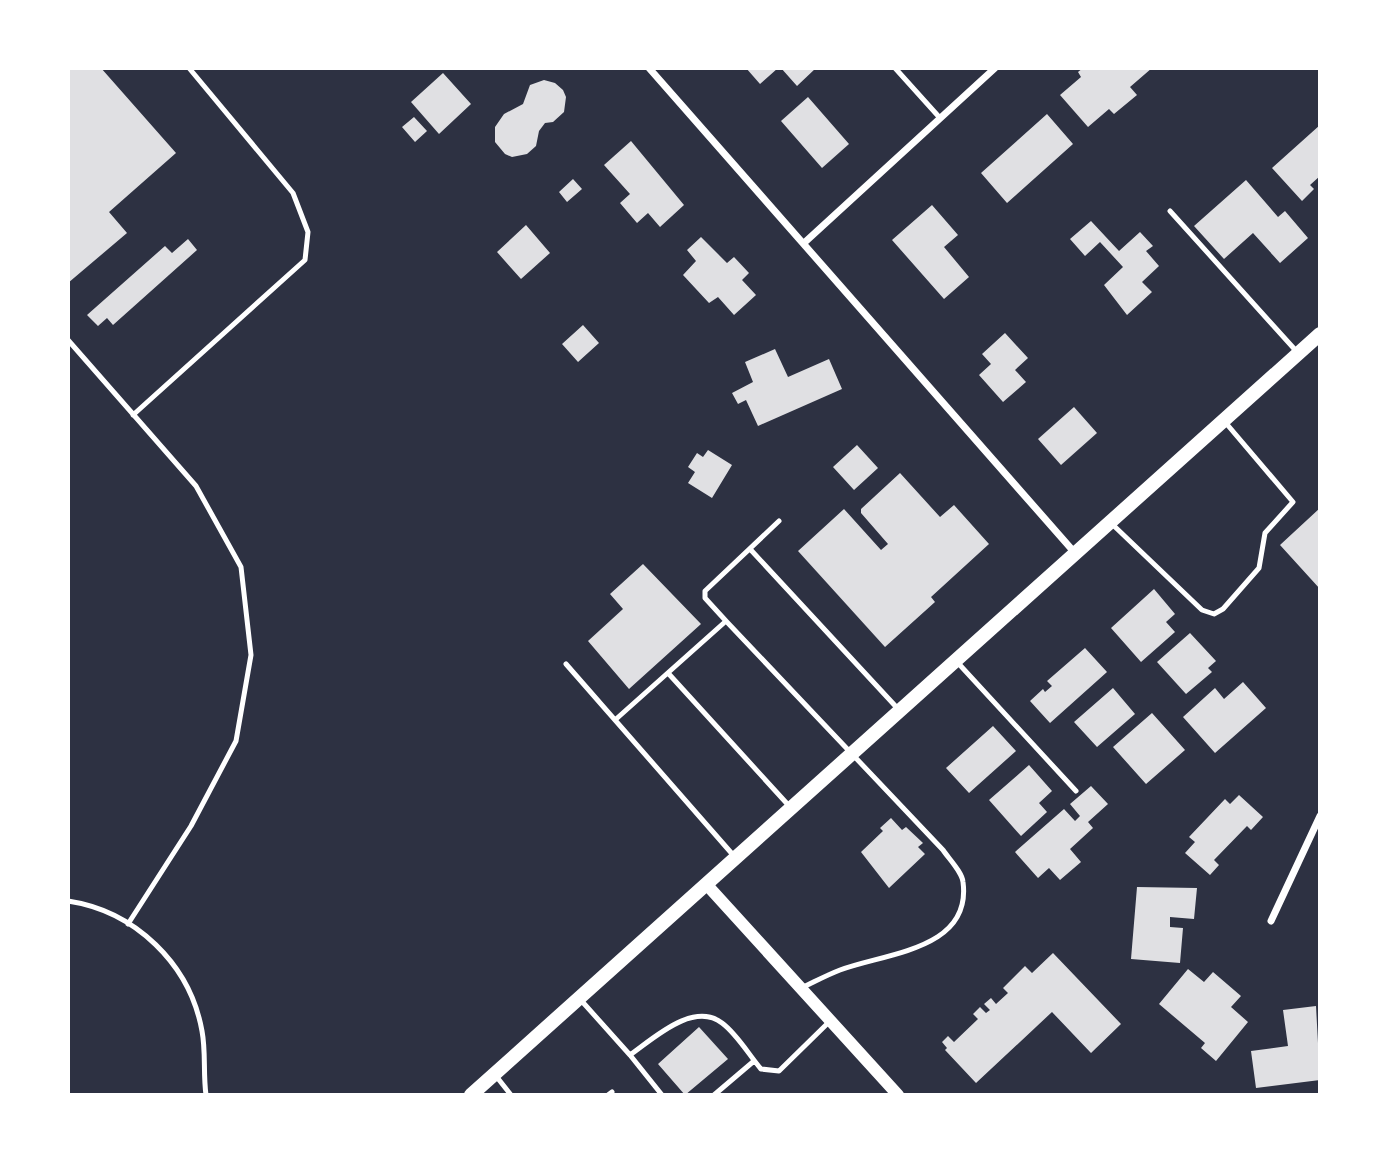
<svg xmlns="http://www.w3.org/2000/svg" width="1388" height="1163" font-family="Commissioner,sans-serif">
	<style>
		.building { fill: #e0e0e3 }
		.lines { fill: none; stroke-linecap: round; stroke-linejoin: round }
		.service { stroke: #fff; stroke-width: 5 }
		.minor { stroke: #fff; stroke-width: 7 }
		.tertiary { stroke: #fff; stroke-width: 12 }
		.secondary { stroke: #fff; stroke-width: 14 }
	</style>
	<rect width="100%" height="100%" fill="#2d3142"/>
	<path class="building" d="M68,68h33l75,85 -67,59 18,21 -59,50z
		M746,68h32l-18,16z
		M781,68h35l-19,18z
		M1083,68h69l-22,19 7,8 -23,19 -5,-5 -21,18 -28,-32 21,-18 -3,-5z
		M443,73l28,31 -32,30 -28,-32z
		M544,80l11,3 8,7 3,7 -2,15 -11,10 -8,1 -6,8 -3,15 -9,8 -15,3 -7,-3 -10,-12v-15l9,-13 19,-10 7,-19z
		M808,97l41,47 -27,24 -41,-47z
		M1047,114l26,30 -66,59 -26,-30z
		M414,117l13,14 -12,11 -13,-15z
		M1320,125v51l-10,9 4,4 -12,12 -30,-33z
		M631,141l53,64 -24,22 -12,-14 -11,10 -17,-20 10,-9 -26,-29z
		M573,179l9,10 -15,13 -8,-10z
		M1246,180l32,37 7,-6 23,27 -28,25 -27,-30 -29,26 -30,-33z
		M932,205l26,30 -14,12 25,30 -25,22 -52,-59z
		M1091,221l28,30 21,-19 13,14 -7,5 13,15 -17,16 10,10 -25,23 -23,-30 19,-18 -23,-25 -15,14 -15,-17z
		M526,225l24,28 -29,26 -24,-27z
		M701,237l26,26 7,-6 15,16 -7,7 14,15 -22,20 -16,-18 -9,6 -26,-28 13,-14 -9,-11z
		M188,239l9,11 -84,75 -6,-7 -9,8 -11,-11 78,-69 7,7z
		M583,325l16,18 -21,19 -16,-18z
		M1005,333l23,25 -13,12 11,12 -23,20 -24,-27 12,-11 -9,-10z
		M775,349l13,28 41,-18 13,30 -84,37 -12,-26 -8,4 -6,-11 21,-11 -8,-20z
		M1074,407l23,26 -36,32 -23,-26z
		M857,445l21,23 -24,22 -21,-23z
		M708,450l24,15 -20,33 -24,-15 7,-11 -7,-5 9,-14 6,4z
		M900,473l40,44 14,-12 35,39 -58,53 4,5 -50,45 -87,-96 46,-42 37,41 7,-6 -27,-31v-4z
		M1320,508v81l-40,-44z
		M643,564l58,60 -72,65 -41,-48 35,-32 -13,-15z
		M1154,589l21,25 -9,8 9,10 -34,30 -30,-34z
		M1190,633l26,28 -8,7 4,4 -26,22 -29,-32z
		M1085,648l22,24 -57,51 -20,-22 13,-12 2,3 7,-6 -5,-5z
		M1243,682l23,26 -51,45 -32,-36 32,-29 9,11z
		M1113,688l22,26 -38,33 -23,-25z
		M1152,713l33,37 -39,34 -33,-37z
		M993,726l23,25 -47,42 -23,-25z
		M1029,765l23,26 -13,12 8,9 -26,24 -32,-36z
		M1091,786l17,18 -20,18 5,6 -23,21 11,13 -21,18 -11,-12 -11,10 -23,-26 49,-43 11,12 5,-5 -10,-12z
		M1239,795l24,22 -12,13 -4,-4 -33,34 5,5 -9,10 -25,-22 10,-11 -6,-5 36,-38 5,5z
		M891,818l11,12 4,-3 17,16 -5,4 7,7 -36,34 -28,-36 22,-21 -3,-3z
		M1137,887l60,1 -3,31 -24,-2v10l13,1 -3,35 -49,-4z
		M1053,953l68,71 -30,29 -39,-41 -76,71 -31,-33 2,-2 -5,-6 6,-6 6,6 24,-23 -5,-5 7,-7 6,6 4,-3 -6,-6 7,-6 5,6 12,-11 -5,-5 22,-22 7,7z
		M1188,969l16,13 9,-10 28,24 -10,11 17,15 -32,39 -15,-13 4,-5 -46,-39z
		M1316,1006l4,74 -64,8 -5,-37 37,-5 -5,-36z
		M699,1027l29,32 -43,36 -27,-31z"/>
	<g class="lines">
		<path class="service" d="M895,68l45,50
			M1170,211l128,142
			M68,340l128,146 45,81 10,88 -15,86 -45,85 -63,98
			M133,415l172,-155 3,-28 -15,-39 -104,-125
			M1112,524l90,86 12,4 9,-5 36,-41 6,-35 28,-31 -68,-80
			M750,549l150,162
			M726,621l-21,-23v-7l74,-70
			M958,663l118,128
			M566,664l168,192
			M668,673l123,135
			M615,720l111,-99 217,229c6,9 19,22 20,32 9,68 -78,71 -123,88 -13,5 -26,12 -39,18
			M68,901c67,10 122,63 134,130 4,21 1,42 4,64
			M579,998l51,57c23,-16 63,-54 92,-32 15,11 27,32 39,46l18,2 50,-49
			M630,1055l32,40
			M496,1076l15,19
			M608,1095l4,-3
			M714,1095l40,-34"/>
		<path class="minor" d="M649,68l426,485
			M804,243l191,-175
			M1271,921l49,-105"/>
		<path class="tertiary" d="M707,885l191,210"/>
		<path class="secondary" d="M471,1095l849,-761"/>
	</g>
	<rect width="1388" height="1163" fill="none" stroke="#ffffff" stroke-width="140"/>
</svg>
